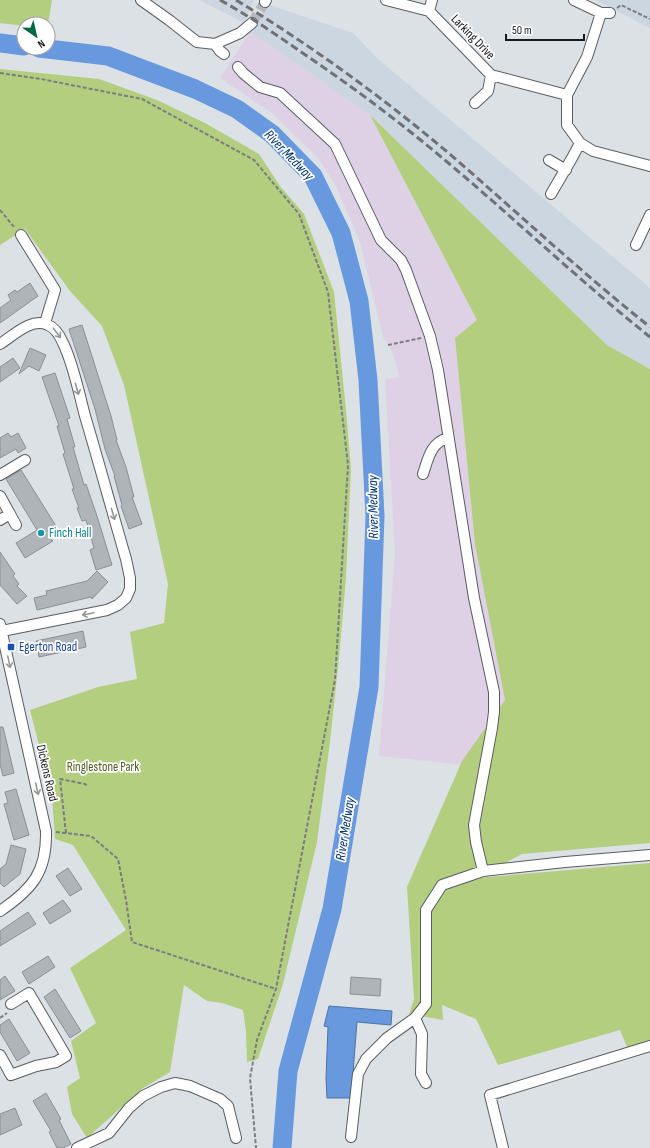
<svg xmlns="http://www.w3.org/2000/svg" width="650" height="1148" font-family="'Sofia Sans Condensed',sans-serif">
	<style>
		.industrial { fill: #dfd1e5 }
		.built { fill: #ccd6e1 }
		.green { fill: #b3ce7f }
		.water { fill: #6899df; stroke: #5073a4 }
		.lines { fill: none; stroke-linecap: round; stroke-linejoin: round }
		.river { stroke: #6899df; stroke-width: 19 }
		.building { fill: #afb4b9; stroke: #8b9095 }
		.minor-tunnel { stroke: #b5b9bd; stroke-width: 10; stroke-dasharray: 10 5; stroke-linecap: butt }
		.minor-casing { stroke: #595d62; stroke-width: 12 }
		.path { stroke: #7b7e81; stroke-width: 2; stroke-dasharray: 4 2; stroke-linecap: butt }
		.minor { stroke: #fff; stroke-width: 10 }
		.rail { stroke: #6f7175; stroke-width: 3; stroke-dasharray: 8 4; stroke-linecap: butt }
		.oneway { stroke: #979898 }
		.culture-dot { fill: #0f9aa8; stroke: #fff; stroke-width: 1.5 }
		.transit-dot { fill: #1a4fb4; stroke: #fff; stroke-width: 1.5 }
		.labels { text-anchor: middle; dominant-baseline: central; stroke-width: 3.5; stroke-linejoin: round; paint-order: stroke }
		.street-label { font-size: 13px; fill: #18191b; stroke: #fff }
		.culture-label { font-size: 13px; fill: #0d838f; stroke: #fff; text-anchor: start }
		.transit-label { font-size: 13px; fill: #164399; stroke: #fff; text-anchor: start }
		.park-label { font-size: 13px; fill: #4b5d20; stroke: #fff }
		.water-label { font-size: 14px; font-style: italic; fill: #00316e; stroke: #fff }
	</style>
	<rect width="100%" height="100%" fill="#dce1e6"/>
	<path class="industrial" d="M250,32l120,83 107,205 -22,18 20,206 30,156 -32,66 -94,-10 16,-203 -10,-174 15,-2 -9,-28 -8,-12 -23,-95 -25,-58 -17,-26 -45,-44 -53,-36z"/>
	<path class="built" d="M199,0h55l-10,23z
		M595,0h55v28z
		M267,4l86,29 24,25 273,230v81l-43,-24 -237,-230 -120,-83z"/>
	<path class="green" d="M0,0h52l-4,24h-24v2l-24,-3z
		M0,69l99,10 58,21 48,23 54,31 21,32 24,28 30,78 12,118 5,59 -5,108 -7,81 -9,84 -13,100 -34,142 -25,75 -11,3 -1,-31 -3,-21 -21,-7 -15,-2 -23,-16 -14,87 -27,16 -56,50 -15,-24 -5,-27 13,-9 -9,-37 25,-18 -26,-55 56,-38 -53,-85 -18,-6 -3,-43 -22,-86 68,-23 39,-8 -7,-47 34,-9 4,-39 -44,-199 -22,-59 -32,-35 -45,-62 -25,16z
		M370,115l237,230 43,24v474l-128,11 -45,24 173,-15v177l-23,7 -7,-17 -122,35 -22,-46 -34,-14 1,15 -34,-6 5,-15 -7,-112 55,-126 43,-61 -30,-156 -20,-206 22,-18z"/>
	<path class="water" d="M329,1006l63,5 -1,14 -34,-3 -6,76h-24l-1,-20 2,-51 -4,-1z"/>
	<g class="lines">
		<path class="river" d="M0,43l24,3
			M39,48l69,8 87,33 42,20 35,25 41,42 28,57 18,68 9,79 7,136 -6,171 -37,222 -44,162 -6,77"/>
	</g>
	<path class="building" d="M30,283l8,13 -38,27v-15l11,-8 -3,-5 7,-5 2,2z
		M82,325l29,91 6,24h-1l10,27 8,30h-2l10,27 -13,5 -8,-23 1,-1 -8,-29h1l-10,-27 -10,-40 -26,-80z
		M30,348l16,7 -7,16 -10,-5 -10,8z
		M13,358l7,10 -20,14v-15z
		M55,373l15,45 -3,1 8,28h-2l11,38 2,-1 11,32 15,49 -16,5 -6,-20 4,-2 -8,-28 -4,1 -5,-13h2l-7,-19h2l-11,-35 2,-1 -8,-27h2l-17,-49z
		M8,433l3,4 7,-4 8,15 -8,5 -2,-4 -16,9v-20z
		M21,470l35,56 -7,5 2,4 -3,1 5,5 -28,17 -9,-15 21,-13 -31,-51z
		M0,552l15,22 -2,2 6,8 -2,2 10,10 -10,8 -17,-19z
		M97,571l11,11 -16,17 -1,-2 -54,13 -3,-12 13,-3 -1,-4 41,-10z
		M83,631l3,16 -47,10 -3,-16z
		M0,727h3l11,46 -11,3 -3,-12z
		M16,789l13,46 -15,5 -10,-36 4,-1 -3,-11z
		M11,845l15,4 -6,25 -16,13 -4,-4v-14l6,-5z
		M68,868l14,21 -12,7 -14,-20z
		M63,900l8,11 -21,13 -7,-11z
		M28,912l8,12 -36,22v-15z
		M48,956l7,11 -26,17 -7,-12z
		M5,976l10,15 -15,9v-20z
		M351,977l30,2 -1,17 -30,-2z
		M55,989l26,42 -11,7 -26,-41z
		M9,1019l21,34 -13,8 -17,-29v-7z
		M46,1093l15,26 -2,1 12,24 -8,4h-6l-8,-16 2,-1 -18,-30z
		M15,1108l7,17 -22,10v-21z"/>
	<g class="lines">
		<path class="minor-tunnel" d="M252,23l13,-21"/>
		<defs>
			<path id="minor" d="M141,0l28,20 28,22 18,2 5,7 4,3
				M386,0l43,11 62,64 76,20
				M574,0l27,13h9
				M265,2l1,-2
				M429,11l3,-11
				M601,13l-14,44 -20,38v30l13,18 13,8 57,15
				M215,44l25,-11 12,-10
				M238,67l5,6 17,14 20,6 55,51 46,96 20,20 5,10 24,66 8,34 36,228 20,94v20l-2,16 -18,97 2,17 7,29
				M475,103l13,-12 3,-16
				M549,160l17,10
				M551,194l21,-36 8,-15
				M21,235l34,55 -10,33
				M636,245l14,-30
				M0,344c13,-8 31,-27 48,-19 8,3 12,11 15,18 10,20 16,50 22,73 14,47 27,95 41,143l4,19v11l-4,9 -8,7 -11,5 -105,21
				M423,474c5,-15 8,-32 25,-36
				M0,475l25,-15
				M0,496l10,18
				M0,520l10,-6 6,11
				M0,624l46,207c1,40 -13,58 -46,80
				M415,1018l7,16 -1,40 5,9
				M0,1055l11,20 25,-9 20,-4 10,-6 -37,-63 -18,11
				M351,1137l7,-63 8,-15 21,-21 28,-20 11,-14v-94l16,-25 41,-14 82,-9 85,-7
				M77,1148l32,-15 20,-25 14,-12 18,-9 14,-4 15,3 30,13 8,7 8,32
				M503,1148l-13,-53 160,-49"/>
		</defs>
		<use href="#minor" class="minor-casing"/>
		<path class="path" d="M617,8l4,-3 29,14
			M0,73l41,6 101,20 112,61 45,54 29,78 20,173 -13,215 -59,309 -19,51 -7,38 6,70
			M0,210l14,17
			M388,345l33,-7
			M56,832l35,4 27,23 8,41 6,42 144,47
			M66,833l-6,-54 25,5 3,3
			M0,1018l7,-5"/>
		<use href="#minor" class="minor"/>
		<path class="rail" d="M220,0c29,16 57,35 84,54 49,33 97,69 142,107 69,58 134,120 204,176
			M236,0c76,46 149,99 216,156 66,57 130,117 198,171"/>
	</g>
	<defs><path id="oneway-shaft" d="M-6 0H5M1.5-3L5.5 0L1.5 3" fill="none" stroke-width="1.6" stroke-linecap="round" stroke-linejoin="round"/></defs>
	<g class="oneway">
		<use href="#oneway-shaft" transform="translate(57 333) rotate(53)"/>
		<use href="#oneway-shaft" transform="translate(77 389) rotate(74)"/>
		<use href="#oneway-shaft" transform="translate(113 514) rotate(74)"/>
		<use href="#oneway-shaft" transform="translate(88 614) rotate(168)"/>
		<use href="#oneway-shaft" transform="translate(9 662) rotate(78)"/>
		<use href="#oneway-shaft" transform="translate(37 789) rotate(77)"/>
	</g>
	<circle class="culture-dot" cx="41" cy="533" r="4"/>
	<rect class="transit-dot" x="7" y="643" width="8" height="8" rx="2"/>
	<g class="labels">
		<g class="street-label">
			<text transform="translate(473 37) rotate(46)">Larking Drive</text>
			<text transform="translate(47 773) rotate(77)">Dickens Road</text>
		</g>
		<g class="culture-label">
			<text x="49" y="533">Finch Hall</text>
		</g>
		<g class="transit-label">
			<text x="19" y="647">Egerton Road</text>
		</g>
		<g class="park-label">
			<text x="103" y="767">Ringlestone Park</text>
		</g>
		<g class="water-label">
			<text transform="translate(289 155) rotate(46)">River Medway</text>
			<text transform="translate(373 507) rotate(-91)">River Medway</text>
			<text transform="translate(345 829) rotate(-81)">River Medway</text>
		</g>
	</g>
	<g transform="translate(36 36) rotate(146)"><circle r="19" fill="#ffffff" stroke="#a3a3a4"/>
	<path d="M0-3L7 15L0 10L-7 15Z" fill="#01693f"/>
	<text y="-6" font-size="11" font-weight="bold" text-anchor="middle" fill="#18191b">N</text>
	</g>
	<path d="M506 34v6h78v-6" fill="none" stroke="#18191b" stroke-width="2"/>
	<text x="512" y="34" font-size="12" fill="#18191b" stroke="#ffffff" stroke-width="3" paint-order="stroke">50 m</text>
</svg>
